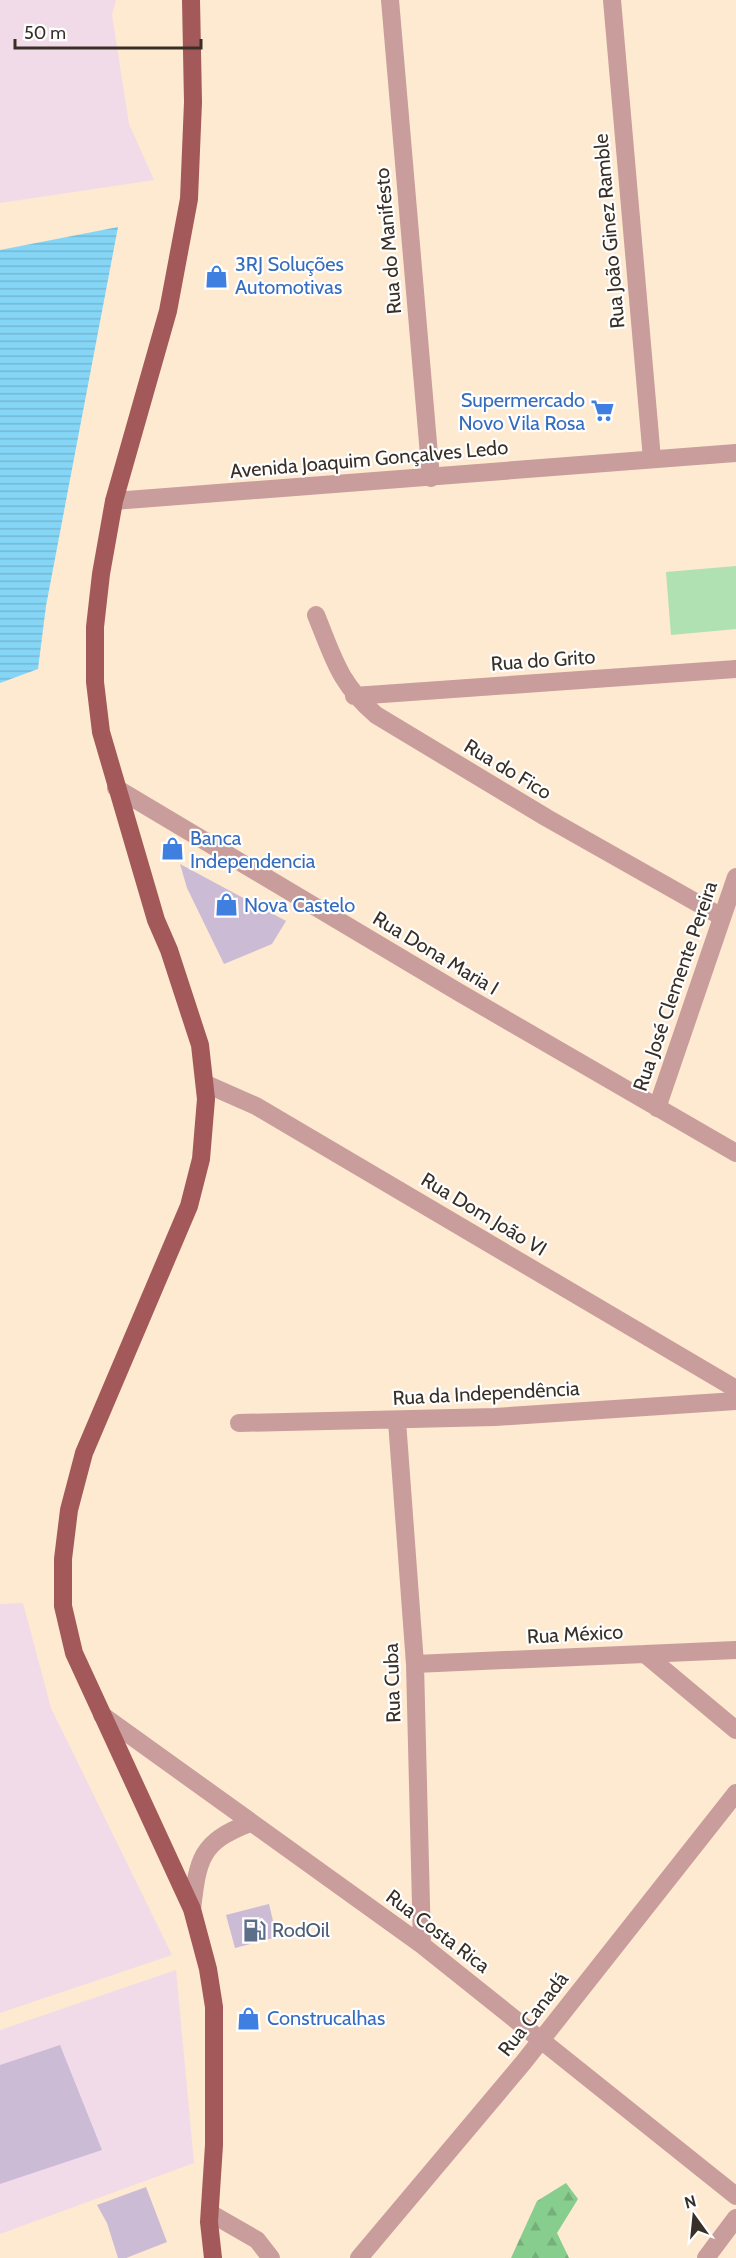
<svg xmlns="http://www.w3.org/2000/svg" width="736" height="2258" font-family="Cabin,sans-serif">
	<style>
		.industrial { fill: #f2dbe8 }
		.forest { fill: url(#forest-firs) }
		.park { fill: #afe1b2 }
		.water { fill: url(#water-rules) }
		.building { fill: #cbbbd5 }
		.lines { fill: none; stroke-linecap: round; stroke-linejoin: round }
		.minor { stroke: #c89d9c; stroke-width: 18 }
		.major { stroke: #a35959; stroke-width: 18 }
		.labels { text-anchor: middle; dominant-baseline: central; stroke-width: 4.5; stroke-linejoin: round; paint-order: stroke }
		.street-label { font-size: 20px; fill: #383027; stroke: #fff }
		.shop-label { font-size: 20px; fill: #366cbe; stroke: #fff; text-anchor: start }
		.service-label { font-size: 20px; fill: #4e5e75; stroke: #fff; text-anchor: start }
	</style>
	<defs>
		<pattern id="forest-firs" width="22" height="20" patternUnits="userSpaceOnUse" patternTransform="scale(1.5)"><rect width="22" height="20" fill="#87cd8d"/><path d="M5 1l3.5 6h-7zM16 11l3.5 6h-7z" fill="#75b07a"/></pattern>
		<pattern id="water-rules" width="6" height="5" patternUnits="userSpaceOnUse" patternTransform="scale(1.5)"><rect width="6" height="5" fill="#85d6f6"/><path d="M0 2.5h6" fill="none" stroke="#74b8d3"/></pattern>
	</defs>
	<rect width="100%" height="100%" fill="#fee9d1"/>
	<path class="industrial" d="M0,0h116l-4,15 17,109 25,56 -154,23z
		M23,1603l28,105 121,247 -172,58v-409z
		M176,1970l18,193 -194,71v-204z"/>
	<path class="forest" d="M566,2183l12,16 -21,34 12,25h-58l26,-57z"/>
	<path class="park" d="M736,566v63l-65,6 -5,-63z"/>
	<path class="water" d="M118,227l-72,379 -8,63 -38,14v-433z"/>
	<path class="building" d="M180,864l106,57 -14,23 -48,20 -37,-76z
		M269,1904l5,21 7,11 -46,12 -9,-33z
		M60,2045l42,105 -102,34v-119z
		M146,2187l21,55 -41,16h-8l-11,-35 -10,-18z"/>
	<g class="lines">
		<path class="minor" d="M390,0l41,478
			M612,0l40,459
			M114,501l622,-48
			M316,615c18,44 23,68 60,100l171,103 175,99
			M354,696l382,-27
			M116,788l344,205 276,160
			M206,1084l50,22 480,283
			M657,1108l79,-231
			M397,1421l18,243 7,281
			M239,1423l256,-6 241,-16
			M645,1654l91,76
			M415,1664l321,-14
			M102,1715l320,230 314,251
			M192,1909c6,-50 8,-67 58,-86
			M210,2213l47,27 14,18
			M359,2258l164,-195 213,-270
			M706,2258l30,-40"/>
		<path class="major" d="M191,0l2,102 -4,97 -21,112 -54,190 -13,73 -6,53v55l6,50 55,188 13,30 31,95 6,54 -5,60 -12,47 -105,247 -15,57 -6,49v47l11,47 118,256 16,60 6,38v138l-5,77 4,36"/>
	</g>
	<defs>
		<symbol id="shop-bare" viewBox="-9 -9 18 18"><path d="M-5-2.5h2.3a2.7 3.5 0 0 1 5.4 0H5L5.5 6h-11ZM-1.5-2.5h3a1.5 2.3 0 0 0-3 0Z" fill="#3f7fe0" stroke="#fff" stroke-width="2.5" paint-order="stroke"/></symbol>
		<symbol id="supermarket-bare" viewBox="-9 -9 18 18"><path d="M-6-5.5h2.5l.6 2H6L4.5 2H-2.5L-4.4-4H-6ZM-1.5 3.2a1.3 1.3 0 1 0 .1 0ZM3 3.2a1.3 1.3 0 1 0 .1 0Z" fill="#3f7fe0" stroke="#fff" stroke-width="2.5" paint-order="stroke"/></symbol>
		<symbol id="fuel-bare" viewBox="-9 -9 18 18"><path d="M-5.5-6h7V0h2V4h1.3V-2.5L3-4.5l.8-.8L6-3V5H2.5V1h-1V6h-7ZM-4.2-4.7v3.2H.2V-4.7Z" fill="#5c6f8a" stroke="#fff" stroke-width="2.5" paint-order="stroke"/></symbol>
	</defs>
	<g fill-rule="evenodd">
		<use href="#shop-bare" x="200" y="260" width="33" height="33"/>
		<use href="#supermarket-bare" x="586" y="394" width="33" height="33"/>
		<use href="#shop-bare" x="156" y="832" width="33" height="33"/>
		<use href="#shop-bare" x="210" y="888" width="33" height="33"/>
		<use href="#fuel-bare" x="238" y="1914" width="33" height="33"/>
		<use href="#shop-bare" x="232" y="2002" width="33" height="33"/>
	</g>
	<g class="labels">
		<g class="street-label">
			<text transform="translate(609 231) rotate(-95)">Rua João Ginez Ramble</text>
			<text transform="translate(388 241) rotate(-95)">Rua do Manifesto</text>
			<text transform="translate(369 459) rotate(-5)">Avenida Joaquim Gonçalves Ledo</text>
			<text transform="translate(543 660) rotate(-4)">Rua do Grito</text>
			<text transform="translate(508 769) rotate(31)">Rua do Fico</text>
			<text transform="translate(436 953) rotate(31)">Rua Dona Maria I</text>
			<text transform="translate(675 986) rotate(-71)">Rua José Clemente Pereira</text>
			<text transform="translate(484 1214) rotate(31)">Rua Dom João VI</text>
			<text transform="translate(486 1393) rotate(-3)">Rua da Independência</text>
			<text transform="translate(575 1634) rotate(-3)">Rua México</text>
			<text transform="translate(392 1683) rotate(-92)">Rua Cuba</text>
			<text transform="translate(438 1931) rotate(37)">Rua Costa Rica</text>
			<text transform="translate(533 2014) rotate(-52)">Rua Canadá</text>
		</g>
		<g class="shop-label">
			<text x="235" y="264">3RJ Soluções<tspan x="235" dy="23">Automotivas</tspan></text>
			<text x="585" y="400" text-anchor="end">Supermercado<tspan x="585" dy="23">Novo Vila Rosa</tspan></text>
			<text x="190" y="838">Banca<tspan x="190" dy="23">Independencia</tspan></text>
			<text x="244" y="905">Nova Castelo</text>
			<text x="267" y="2018">Construcalhas</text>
		</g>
		<g class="service-label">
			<text x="272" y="1930">RodOil</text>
		</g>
	</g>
	<g transform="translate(694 2216) rotate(345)" stroke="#ffffff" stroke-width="4.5" paint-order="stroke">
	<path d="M0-4.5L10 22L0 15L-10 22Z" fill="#383027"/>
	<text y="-9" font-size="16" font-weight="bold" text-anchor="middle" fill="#383027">N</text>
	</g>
	<path d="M15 39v9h186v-9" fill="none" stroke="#383027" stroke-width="3"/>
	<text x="24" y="39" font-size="18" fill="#383027" stroke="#ffffff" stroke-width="4.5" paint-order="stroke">50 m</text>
</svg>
